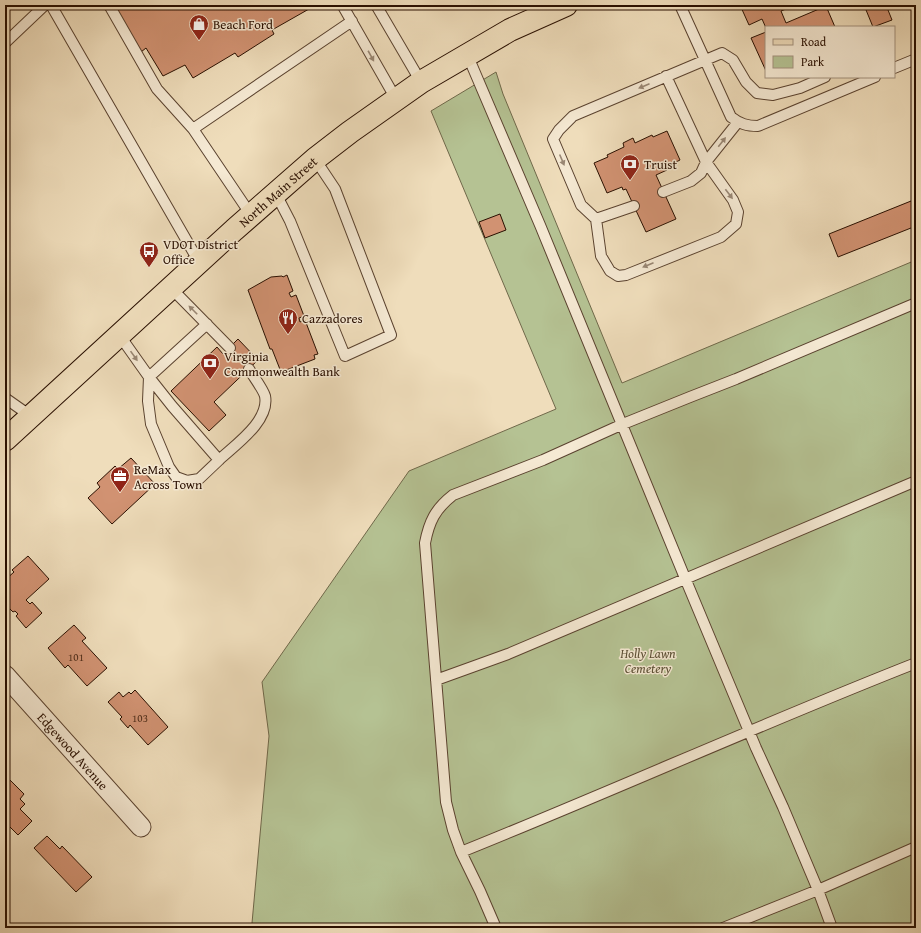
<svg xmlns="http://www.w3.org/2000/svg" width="921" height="933" font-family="'Gentium Book Plus',serif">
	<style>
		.green { fill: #b5c293; stroke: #6f684a }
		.building { fill: #d19272; stroke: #290f00 }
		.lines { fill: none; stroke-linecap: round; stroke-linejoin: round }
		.lane-casing { stroke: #5a422f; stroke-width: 12 }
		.street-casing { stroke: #5a422f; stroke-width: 21 }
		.primary-casing { stroke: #290f00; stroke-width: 24 }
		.lane { stroke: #f5e9d3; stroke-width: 10 }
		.street { stroke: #f5e9d3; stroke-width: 19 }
		.primary { stroke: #efddbb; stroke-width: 22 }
		.oneway { fill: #998774 }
		.labels { text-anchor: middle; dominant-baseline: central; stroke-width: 3; stroke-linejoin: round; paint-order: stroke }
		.number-label { font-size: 11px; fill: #53301c }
		.poi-label { font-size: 13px; fill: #290f00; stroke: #f5e9d3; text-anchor: start }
		.street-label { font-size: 13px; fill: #290f00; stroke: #f5e9d3 }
		.park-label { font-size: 13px; font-style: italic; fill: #5a4e33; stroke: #f5e9d3 }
	</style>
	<rect width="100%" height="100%" fill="#efddbb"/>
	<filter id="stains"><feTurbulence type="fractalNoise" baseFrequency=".005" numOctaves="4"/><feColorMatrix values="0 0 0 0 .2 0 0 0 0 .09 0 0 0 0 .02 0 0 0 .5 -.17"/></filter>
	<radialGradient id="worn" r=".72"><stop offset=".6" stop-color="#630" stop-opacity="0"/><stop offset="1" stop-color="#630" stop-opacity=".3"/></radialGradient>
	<path class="green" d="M496,72l7,22 119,289 294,-123v668h-663l-1,-5 17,-187 -7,-54 147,-211 147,-62 -125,-298z"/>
	<path class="building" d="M114,5h202l-44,25 2,4 -36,23 -3,-4 -42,25 -8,-13 -22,11 -17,-28 -5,4z
		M740,5h56l-15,6 5,12 40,-17 9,21h-69v1l-4,-9 -13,6z
		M864,5h22l6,15 -19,7z
		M766,32v39l-15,-33z
		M667,131l13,29 -14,7 1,3 -11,5 20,44 -30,13 -20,-43 -3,1 -1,-3 -15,6 -13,-30 14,-6 -1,-2 17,-8 -1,-4 10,-5 2,5 17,-8 1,2z
		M916,199v27l-78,31 -9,-23z
		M500,214l6,16 -21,8 -6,-16z
		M287,275l6,16 -4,2 2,4 5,-2 8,21 -5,2 1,4 5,-2 13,34 -4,1 1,4 -34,13 -9,-23h-2l-22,-59 23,-13 11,-1 1,1z
		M238,339l20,21 -44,42 12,13 -17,16 -38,-40 46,-44 6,7z
		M131,458l24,26 -43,40 -24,-26 12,-11 -3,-4 18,-17 3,3z
		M28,556l21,23 -23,21 4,4 2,-2 10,11 -16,15 -10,-12 2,-2 -3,-3 -2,1 -8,-8v-24l9,-8 -2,-2z
		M74,625l12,13 -4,3 25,27 -20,18 -19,-21 -3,3 -17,-20z
		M135,690l33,37 -20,18 -18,-20 -2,3 -8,-9 2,-2 -14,-15 11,-10 4,5 6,-5 2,2z
		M6,776l18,18 -4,5 5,5 -5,5 12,12 -14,14 -13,-13v-45z
		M47,836l13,13 2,-3 30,31 -16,15 -42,-44z"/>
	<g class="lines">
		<defs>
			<path id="lane" d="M51,5l148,257
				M109,5l48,84 36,40
				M349,5l-5,3 52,91
				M376,5l45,77
				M680,5l51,112c9,7 16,9 27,9l117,-49
				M915,5l1,1
				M5,43l40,-38
				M467,54l73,171 145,353 71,170 27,59 35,83 14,38
				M894,68l22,-9
				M663,192l28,-11 10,-8 5,-11 32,-40
				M276,194l14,27 55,135 46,-21 -56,-146 -20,-30
				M634,206l-38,13 -15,-14 -28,-66 6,-9 14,-14 149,-63 11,7 13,22 11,11 16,2 27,-7 25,-11
				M251,215l-58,-86 159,-108
				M596,219l5,37 9,15 8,5 8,-1 95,-38 15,-13 2,-12 -5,-12 -27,-38 -40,-86
				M171,288l59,60
				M207,324l-58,53 -1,24 3,23 18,43 7,10 11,4 12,-2 20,-19
				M120,336l29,41 23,29 47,54c16,-15 51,-39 46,-64 -2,-7 -12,-20 -16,-27
				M5,398l27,19
				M436,680l72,-26 408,-173
				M461,852c152,-61 302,-129 455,-189
				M496,928l-16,-37 -19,-39 -8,-22 -7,-28 -21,-259c4,-21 10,-34 28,-48l90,-35 80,-36 67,-27 46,-18 180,-76
				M723,928l95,-38 98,-43"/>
			<g id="street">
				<path id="s1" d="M5,675l136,152"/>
			</g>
			<g id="primary">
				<path id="s2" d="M5,440l229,-210 81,-71 35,-27 71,-50 89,-52 56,-25"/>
			</g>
		</defs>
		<use href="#lane" class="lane-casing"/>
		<use href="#street" class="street-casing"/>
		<use href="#primary" class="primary-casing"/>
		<use href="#lane" class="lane"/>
		<use href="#street" class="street"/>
		<use href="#primary" class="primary"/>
	</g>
	<defs><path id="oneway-solid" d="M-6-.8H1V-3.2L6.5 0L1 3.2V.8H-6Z"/></defs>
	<g class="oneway">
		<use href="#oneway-solid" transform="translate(371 56) rotate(61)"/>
		<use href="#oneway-solid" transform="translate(644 86) rotate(157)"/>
		<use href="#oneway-solid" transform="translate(722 142) rotate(-52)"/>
		<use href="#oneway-solid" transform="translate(562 160) rotate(67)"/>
		<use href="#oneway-solid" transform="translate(729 194) rotate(53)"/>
		<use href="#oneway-solid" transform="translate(648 265) rotate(157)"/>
		<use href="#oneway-solid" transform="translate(193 310) rotate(-135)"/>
		<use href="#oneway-solid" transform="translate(134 356) rotate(55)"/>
	</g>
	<defs>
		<symbol id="shop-pin" viewBox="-11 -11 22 30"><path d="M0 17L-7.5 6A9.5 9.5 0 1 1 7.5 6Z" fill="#8f2418" stroke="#f5e9d3"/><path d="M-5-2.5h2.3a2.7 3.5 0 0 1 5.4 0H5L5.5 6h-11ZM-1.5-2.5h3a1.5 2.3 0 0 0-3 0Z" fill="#fff"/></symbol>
		<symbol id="bank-pin" viewBox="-11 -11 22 30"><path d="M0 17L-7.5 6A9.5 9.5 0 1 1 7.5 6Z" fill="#8f2418" stroke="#f5e9d3"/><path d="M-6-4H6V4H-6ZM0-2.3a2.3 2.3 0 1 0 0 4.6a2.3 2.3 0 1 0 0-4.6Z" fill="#fff"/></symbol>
		<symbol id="bus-pin" viewBox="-11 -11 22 30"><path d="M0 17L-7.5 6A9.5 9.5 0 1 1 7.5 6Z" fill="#8f2418" stroke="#f5e9d3"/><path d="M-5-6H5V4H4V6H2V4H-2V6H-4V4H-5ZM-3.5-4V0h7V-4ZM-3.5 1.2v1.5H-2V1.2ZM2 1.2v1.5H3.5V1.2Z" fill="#fff"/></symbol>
		<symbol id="restaurant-pin" viewBox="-11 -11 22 30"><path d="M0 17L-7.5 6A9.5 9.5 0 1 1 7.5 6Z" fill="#8f2418" stroke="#f5e9d3"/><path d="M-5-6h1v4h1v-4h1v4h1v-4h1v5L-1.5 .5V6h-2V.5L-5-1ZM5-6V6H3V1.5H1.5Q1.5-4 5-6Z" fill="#fff"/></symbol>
		<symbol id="office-pin" viewBox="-11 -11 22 30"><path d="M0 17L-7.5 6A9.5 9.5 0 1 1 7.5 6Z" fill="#8f2418" stroke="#f5e9d3"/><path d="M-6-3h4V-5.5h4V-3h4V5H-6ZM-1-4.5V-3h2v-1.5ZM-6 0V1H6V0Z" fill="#fff"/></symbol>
	</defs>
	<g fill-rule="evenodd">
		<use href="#shop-pin" x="188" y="13" width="22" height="30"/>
		<use href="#bank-pin" x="619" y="153" width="22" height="30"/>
		<use href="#bus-pin" x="138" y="240" width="22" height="30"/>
		<use href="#restaurant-pin" x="277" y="307" width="22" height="30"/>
		<use href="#bank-pin" x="199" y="352" width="22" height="30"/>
		<use href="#office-pin" x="109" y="465" width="22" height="30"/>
	</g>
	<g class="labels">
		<g class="number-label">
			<text x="76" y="657">101</text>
			<text x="140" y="718">103</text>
		</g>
		<g class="poi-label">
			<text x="213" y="24">Beach Ford</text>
			<text x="644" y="164">Truist</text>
			<text x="163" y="244">VDOT District<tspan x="163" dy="15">Office</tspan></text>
			<text x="302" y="318">Cazzadores</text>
			<text x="224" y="356">Virginia<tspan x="224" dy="15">Commonwealth Bank</tspan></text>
			<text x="134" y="469">ReMax<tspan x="134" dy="15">Across Town</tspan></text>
		</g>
		<g class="street-label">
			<text stroke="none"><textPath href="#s2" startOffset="369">North Main Street</textPath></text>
			<text stroke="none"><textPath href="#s1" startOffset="102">Edgewood Avenue</textPath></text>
		</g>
		<g class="park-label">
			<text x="648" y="653">Holly Lawn<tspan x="648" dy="15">Cemetery</tspan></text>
		</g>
	</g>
	<rect width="921" height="933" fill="none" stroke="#efddbb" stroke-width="20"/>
	<rect x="6" y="6" width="909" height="921" fill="none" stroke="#290f00" stroke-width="2"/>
	<rect x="10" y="10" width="901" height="913" fill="none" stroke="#290f00"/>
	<rect x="765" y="26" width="130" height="52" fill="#f5e9d3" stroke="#a3927f"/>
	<rect x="773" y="39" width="20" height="6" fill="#efddbb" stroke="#a3927f"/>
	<text x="801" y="46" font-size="12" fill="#290f00">Road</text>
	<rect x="773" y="56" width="20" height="12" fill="#b5c293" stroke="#a3927f"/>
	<text x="801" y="66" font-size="12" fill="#290f00">Park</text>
	<rect width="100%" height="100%" filter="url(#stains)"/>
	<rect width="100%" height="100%" fill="url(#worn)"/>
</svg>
